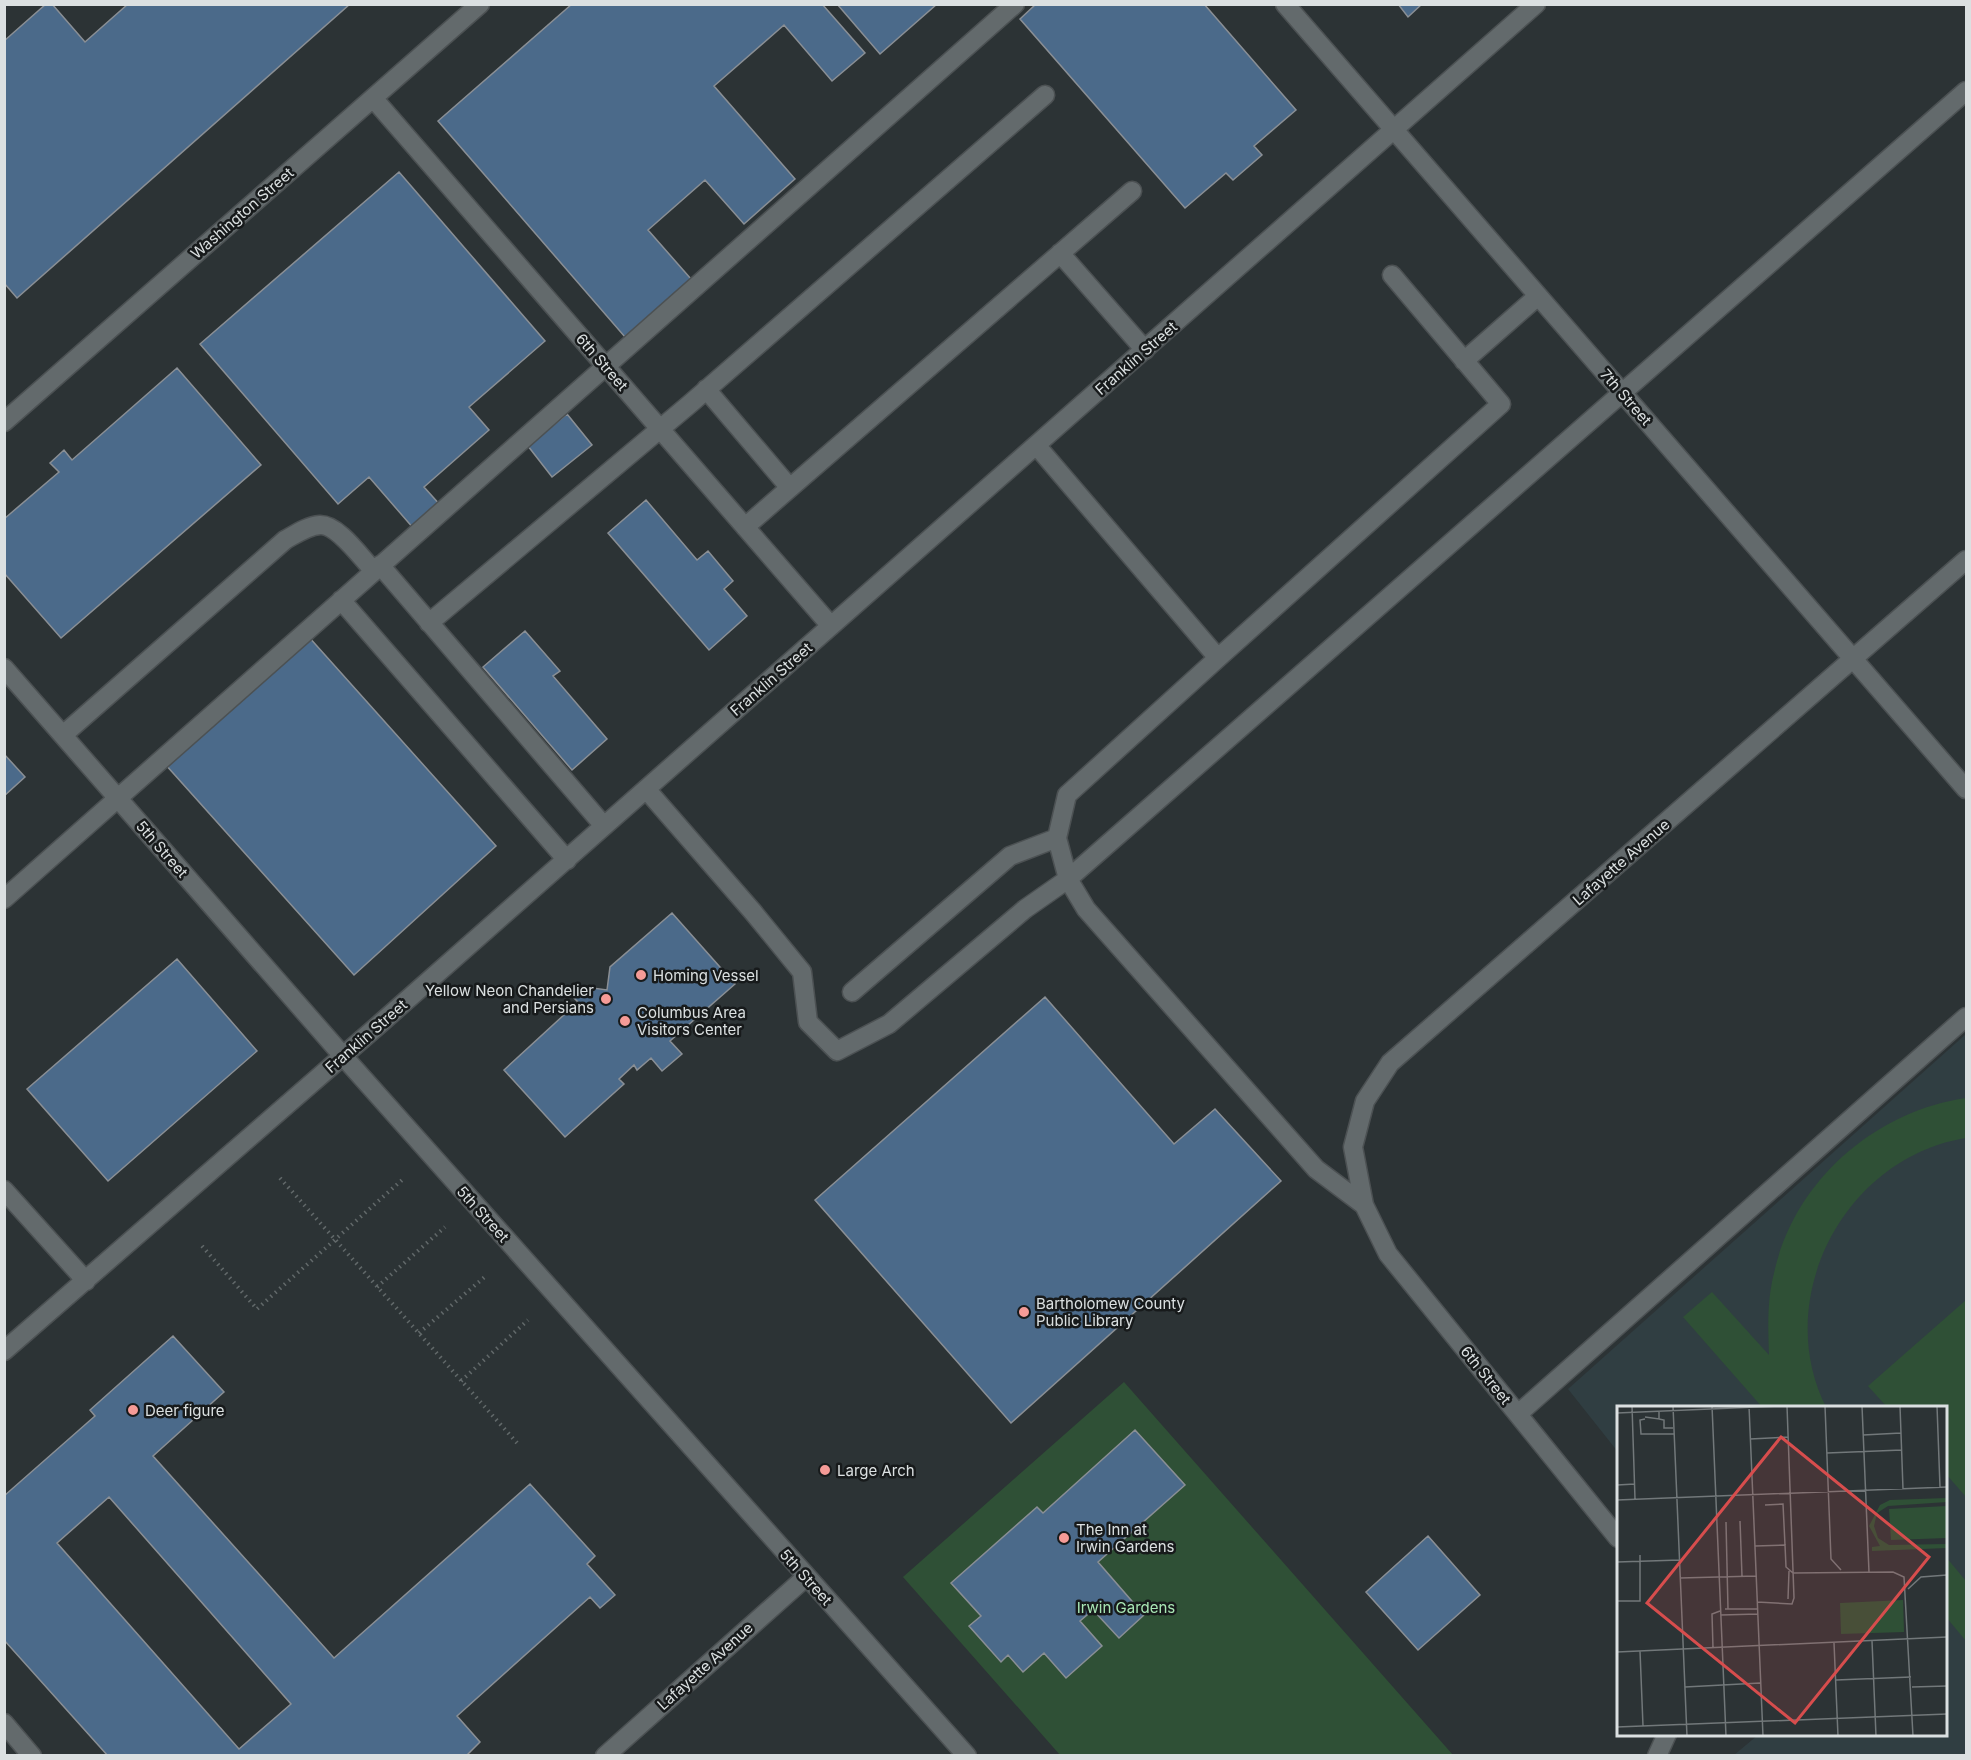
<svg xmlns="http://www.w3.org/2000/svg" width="1971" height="1760" font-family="Inter,sans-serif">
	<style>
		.built { fill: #303e42 }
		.green { fill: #2f5036 }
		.building { fill: #4b6a8a; stroke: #8a8f95; stroke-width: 1.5; fill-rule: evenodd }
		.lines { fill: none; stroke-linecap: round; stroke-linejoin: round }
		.minor-casing { stroke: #4c5153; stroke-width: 21 }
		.path { stroke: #62696a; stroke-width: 4; stroke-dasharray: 1.5 4.5; stroke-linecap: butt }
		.minor { stroke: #636a6c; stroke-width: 18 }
		.poi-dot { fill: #f59b97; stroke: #171a1b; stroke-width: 2 }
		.labels { text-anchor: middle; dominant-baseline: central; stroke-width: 5; stroke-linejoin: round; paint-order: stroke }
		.street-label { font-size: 15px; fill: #dbe0e1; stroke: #171a1b }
		.poi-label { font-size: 15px; fill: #dbe0e1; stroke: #171a1b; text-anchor: start }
		.park-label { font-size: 15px; fill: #a9e7b5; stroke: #171a1b }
		.inset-road { fill: none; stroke: #72787a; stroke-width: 1.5 }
		.view { fill: #d74d4d; fill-opacity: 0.15; stroke: #d74d4d; stroke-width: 3 }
		.inset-edge { fill: none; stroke: #dbe0e1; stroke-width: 3 }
	</style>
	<rect width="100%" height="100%" fill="#2c3335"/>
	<path class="built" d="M1966,1034v721h-232l24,-20 188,-1v-326h-328v44l-50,-63z"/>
	<path class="green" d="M1966,1098v40c-120,19 -195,159 -140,269h-64l-79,-90 29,-25 57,63c-1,-27 -2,-55 5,-82 20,-92 101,-162 192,-175z
		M1966,1300v197l-20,-23v-66l-59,-1 -19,-21z
		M1124,1382l329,373h-393l-157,-178z
		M1946,1557l20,24v60l-20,-24z"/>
	<path class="building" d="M46,4h6l33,38 43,-38h222l-333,294 -13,-15v-242z
		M572,4h250l43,49 -33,28 -48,-56 -70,61 81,93 -51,45 -39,-44 -57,50 43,49 -66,58 -187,-216z
		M837,4h100l-57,50z
		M1036,4h168l92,106 -42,36 8,9 -29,25 -7,-7 -41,35 -165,-189z
		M1398,4h24l-14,13z
		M399,172l146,169 -76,66 20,23 -65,57 17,19 -27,23 -45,-52 -31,27 -138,-160z
		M177,368l84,97 -200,173 -57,-65v-54l55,-47 -9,-9 14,-13 8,10z
		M567,414l25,31 -40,32 -24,-31z
		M646,500l51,60 11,-9 25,30 -9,8 23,27 -38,34 -101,-117z
		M525,631l35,40 -7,5 54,63 -35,31 -89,-103z
		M308,636l188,210 -142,129 -189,-211z
		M4,754l21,23 -21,19z
		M672,913l63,71 -65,57 12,13 -20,17 -11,-13 -14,12 -3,-5 -15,14 5,5 -59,53 -61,-67 74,-68 -5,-5 12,-10 22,3 3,-23z
		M177,959l80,92 -149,130 -81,-92z
		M1045,997l129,147 41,-35 66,72 -270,242 -196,-223z
		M173,1336l51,56 -71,64 181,202 196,-174 65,72 -8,8 28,31 -15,13 -10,-11 -133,119 23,26 -14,14h-358l-104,-116v-144l91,-80 -5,-6zM109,1497l182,207 -52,45 -182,-206z
		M1135,1430l50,55 -87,77 46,53 -25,23 -26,-28 -13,11 22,25 -36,32 -22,-25 -21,19 -15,-17 -7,7 -32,-36 12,-10 -30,-33 86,-76 6,6z
		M1428,1536l52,59 -62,55 -52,-58z"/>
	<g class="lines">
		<defs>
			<path id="minor" d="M1285,4l681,785
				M373,98l458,528
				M1060,253l85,97
				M1464,361l74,-65
				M706,389l84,99
				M4,422l476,-418
				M1036,445l182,213 -151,137 -10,43 11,41 18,30 230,260 48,36
				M745,527l387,-336
				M380,565l224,261
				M341,600l226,260
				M429,623l262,-220 354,-308
				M1218,658l283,-254 -109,-129
				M4,668l339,388 624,700
				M63,735l222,-195c11,-6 22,-14 35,-15 18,-1 42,34 54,46
				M646,789l107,123 49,60 6,50 29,29 52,-27 136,-115 43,-30 898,-788
				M4,899l1011,-895
				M852,992l158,-136 47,-18
				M4,1190l82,91
				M4,1351l378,-329 1154,-1018
				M1518,1414l448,-397
				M1618,1538l-230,-284 -24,-49 -11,-58 12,-46 25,-38 576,-503
				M4,1723l28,33
				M605,1756l201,-179
				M1657,1756l10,-22"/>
		</defs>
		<use href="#minor" class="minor-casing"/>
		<path class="path" d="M280,1178l238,266
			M202,1246l55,63 145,-129
			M377,1287l68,-60
			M419,1333l68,-58
			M461,1381l67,-61"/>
		<use href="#minor" class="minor"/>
	</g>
	<g class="poi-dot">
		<circle cx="641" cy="975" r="6"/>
		<circle cx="606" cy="999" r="6"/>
		<circle cx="625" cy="1021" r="6"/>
		<circle cx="1024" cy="1312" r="6"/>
		<circle cx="133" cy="1410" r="6"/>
		<circle cx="825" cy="1470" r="6"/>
		<circle cx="1064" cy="1538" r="6"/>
	</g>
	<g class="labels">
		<g class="street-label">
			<text transform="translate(242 213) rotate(-41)">Washington Street</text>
			<text transform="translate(1136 358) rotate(-41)">Franklin Street</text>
			<text transform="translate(602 362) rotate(49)">6th Street</text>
			<text transform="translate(1626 397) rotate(49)">7th Street</text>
			<text transform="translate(771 679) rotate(-41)">Franklin Street</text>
			<text transform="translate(162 849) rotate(49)">5th Street</text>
			<text transform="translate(1621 862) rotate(-41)">Lafayette Avenue</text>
			<text transform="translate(366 1036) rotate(-41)">Franklin Street</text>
			<text transform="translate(483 1214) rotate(48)">5th Street</text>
			<text transform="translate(1486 1375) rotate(51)">6th Street</text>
			<text transform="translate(806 1577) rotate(48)">5th Street</text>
			<text transform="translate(705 1666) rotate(-42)">Lafayette Avenue</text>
		</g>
		<g class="poi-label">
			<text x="653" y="975">Homing Vessel</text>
			<text x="594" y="990" text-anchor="end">Yellow Neon Chandelier<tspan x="594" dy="17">and Persians</tspan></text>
			<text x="637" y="1012">Columbus Area<tspan x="637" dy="17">Visitors Center</tspan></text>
			<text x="1036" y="1303">Bartholomew County<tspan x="1036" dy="17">Public Library</tspan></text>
			<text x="145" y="1410">Deer figure</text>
			<text x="837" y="1470">Large Arch</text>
			<text x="1076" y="1529">The Inn at<tspan x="1076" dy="17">Irwin Gardens</tspan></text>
		</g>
		<g class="park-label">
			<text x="1126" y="1607">Irwin Gardens</text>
		</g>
	</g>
	<g transform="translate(1617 1406)">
		<rect width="330" height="330" fill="#2c3335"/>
		<path d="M330,92v4l-59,4 -11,7 -3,13 4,12 11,7 58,-1v4l-75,3v-4l8,-1 -11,-20 11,-21 10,-5zM330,100v32l-56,2 -2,-31zM286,194l1,32 -63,2 -1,-31z" fill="#2f5036"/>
		<path class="inset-road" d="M15,0l3,93M56,0l14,330M95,0l14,330M132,0l14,330M208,0l6,153 10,11M245,0l7,166M283,0l3,83M320,0l3,81M0,7l164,-7M28,11l14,2v-7M28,13l-5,1 1,14h33M42,13l5,1v8h9M246,29l38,-2M133,33l38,-2M210,47l75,-3M0,79l18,-1M0,94l330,-13M148,99l18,-1 2,41M123,115l2,55M109,116l2,87M138,140l30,-1 1,22 7,6 100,-1 11,5 9,159M0,156l63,-2M63,172l76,-2M291,183l13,-12 26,-2M171,193l1,-28M0,195h23v-46M140,196l35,2 2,-6 -7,-192M108,203h32M104,209l37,-1M255,235l4,95M217,237l4,93M96,242l-1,-34 8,-3M23,245l3,75M0,246l330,-15M219,274l75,-3M68,281l75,-4M295,281l35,-1M0,321l330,-13"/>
		<path class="view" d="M164,31l148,120 -134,166 -148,-120z"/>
		<rect width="330" height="330" class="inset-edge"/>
	</g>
	<rect width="1971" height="1760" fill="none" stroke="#dbe0e1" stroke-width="12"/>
</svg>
